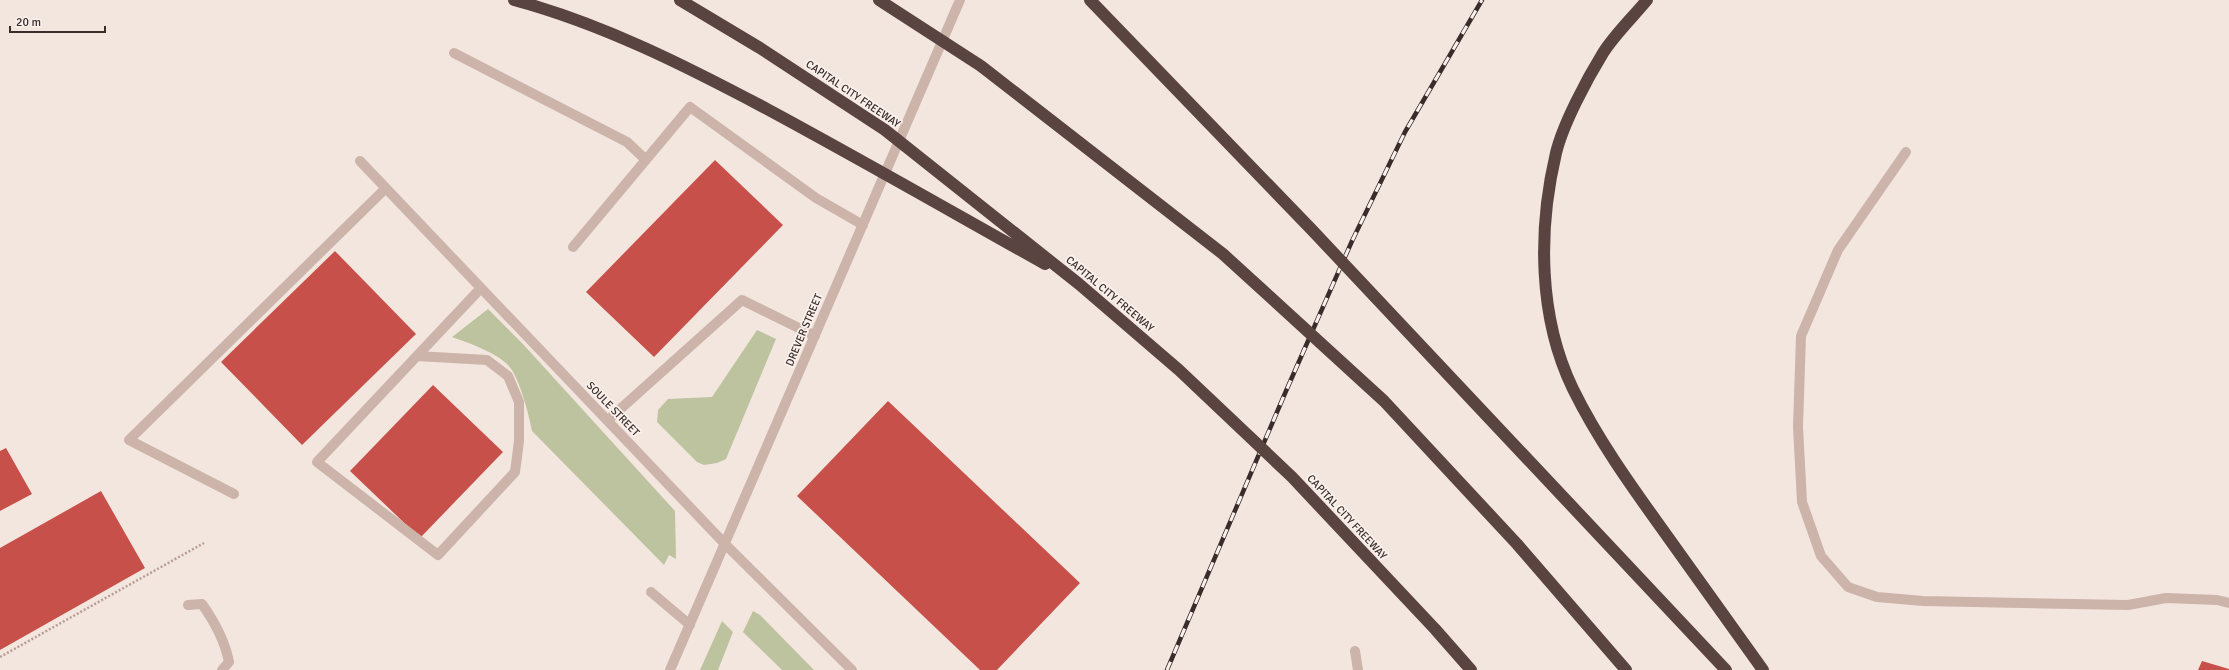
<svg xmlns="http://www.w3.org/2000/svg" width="2229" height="670" font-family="Signika,sans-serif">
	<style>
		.green { fill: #bdc39e }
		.building { fill: #c7514a }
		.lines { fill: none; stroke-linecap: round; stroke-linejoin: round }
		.path { stroke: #b89d94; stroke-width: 2.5; stroke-dasharray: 2 2; stroke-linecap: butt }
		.minor { stroke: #ccb4aa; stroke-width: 10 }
		.highway { stroke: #5a4441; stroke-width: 12 }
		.rail-casing { stroke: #392c2a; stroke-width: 4.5 }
		.rail { stroke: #faf1ec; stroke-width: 3; stroke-dasharray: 9; stroke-linecap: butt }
		.highway-bridge { stroke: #5a4441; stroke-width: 12 }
		.labels { text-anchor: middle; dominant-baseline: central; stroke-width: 3.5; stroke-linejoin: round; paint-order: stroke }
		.street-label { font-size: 11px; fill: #392c2a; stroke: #faf1ec }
	</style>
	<rect width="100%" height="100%" fill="#f3e6df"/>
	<path class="green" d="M488,309l34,34 153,168 1,48 -7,-4 -5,10 -132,-134c-3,-16 -13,-55 -24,-66 -13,-13 -39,-22 -56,-28z
		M757,330l19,9 -50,120 -9,4 -13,2 -7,-3 -40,-40 1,-12 10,-11 44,-2z
		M753,611l7,4 54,55h-32l-39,-38z
		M722,621l11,11 -15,38h-18z"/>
	<path class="building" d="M715,160l68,65 -129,132 -68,-65z
		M335,251l81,83 -114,111 -81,-83z
		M433,385l70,67 -83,86 -70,-67z
		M888,401l192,182 -83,87h-17l-183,-174z
		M6,448l26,46 -32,17v-60z
		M101,491l44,77 -145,82v-102z
		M2202,661l27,8v1h-31z"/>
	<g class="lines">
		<path class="path" d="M0,657l204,-114"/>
		<path class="minor" d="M454,53l173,89 19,18
			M1906,152l-68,98 -37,86 -3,91 4,75 19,54 27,31 29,10 46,4 205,4 38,-7 51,2 12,3
			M360,161l365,383 127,126
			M573,247l117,-140 126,91 47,27
			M417,356l70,4 21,16 11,26v39l-4,31 -77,83 -121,-93 164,-174
			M608,420l134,-120 73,36
			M234,494l-105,-54 257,-252
			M651,592l39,33
			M188,605l14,-1c12,17 23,37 27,58l-7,8
			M1355,651l3,19
			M670,670l290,-670"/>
		<path class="highway" d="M1647,0c-14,17 -32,34 -44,53 -16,26 -40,71 -47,100 -18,76 -18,164 17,236 25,51 59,98 92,144 33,46 65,91 98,137"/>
		<defs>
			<path id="rail" d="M1167,670l119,-279 66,-150 53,-109 77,-132"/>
		</defs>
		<use href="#rail" class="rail-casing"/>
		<use href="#rail" class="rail"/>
		<path class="highway-bridge" d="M514,0c89,24 172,66 253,109 93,50 185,103 278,155
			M680,0l80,48 125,82 194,154 100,86 113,107 143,152 36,41
			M879,0l102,66 242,188 161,147 133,143 109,126
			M1090,0l222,230 414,440"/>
	</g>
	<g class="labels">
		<g class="street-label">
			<text transform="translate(853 94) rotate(34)">CAPITAL CITY FREEWAY</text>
			<text transform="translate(1110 294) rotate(40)">CAPITAL CITY FREEWAY</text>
			<text transform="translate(804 330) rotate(-67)">DREVER STREET</text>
			<text transform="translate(613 409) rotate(46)">SOULE STREET</text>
			<text transform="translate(1347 517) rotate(47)">CAPITAL CITY FREEWAY</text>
		</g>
	</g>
	<path d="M10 26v6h95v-6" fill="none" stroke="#392c2a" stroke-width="2"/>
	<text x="16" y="26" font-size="12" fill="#392c2a" stroke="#faf1ec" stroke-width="3" paint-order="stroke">20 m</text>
</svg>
